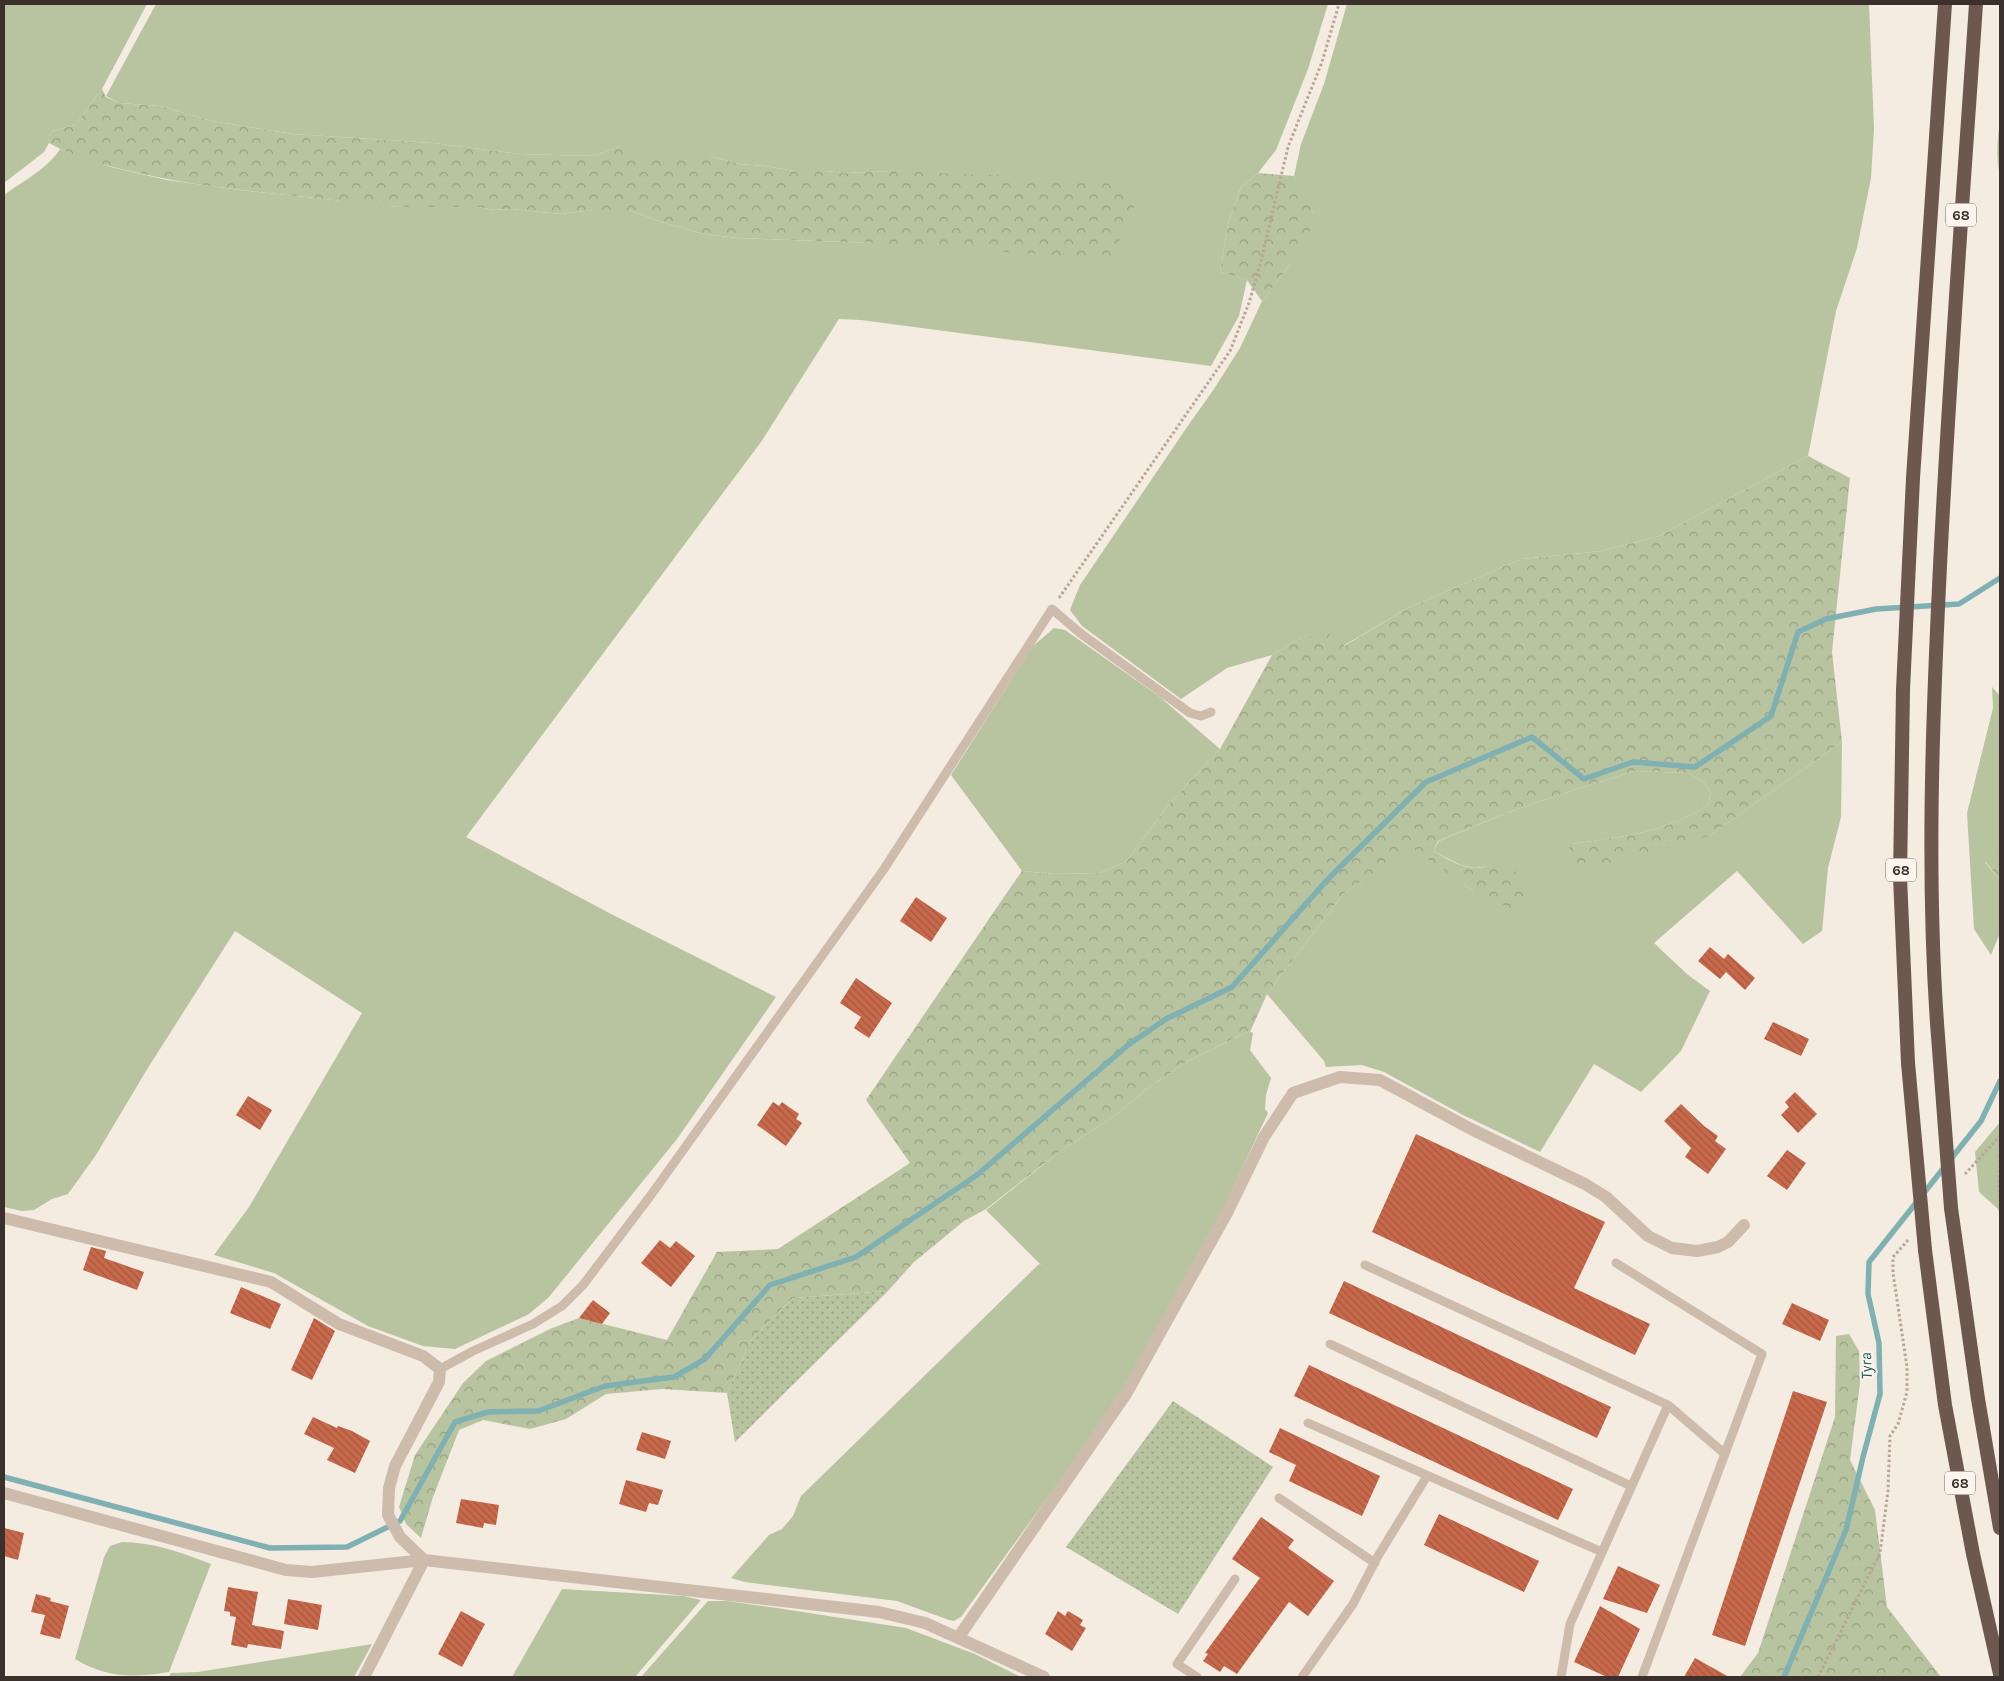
<svg xmlns="http://www.w3.org/2000/svg" width="2004" height="1681" font-family="Karla,sans-serif">
	<style>
		.grass { fill: #b8c4a0 }
		.forest { fill: url(#forest-crowns) }
		.garden { fill: url(#garden-dots) }
		.lines { fill: none; stroke-linecap: round; stroke-linejoin: round }
		.stream { stroke: #7fb0b2; stroke-width: 5.5 }
		.building { fill: url(#building-back-hatch) }
		.path { stroke: #b9a596; stroke-width: 3; stroke-dasharray: 2.5 2.5; stroke-linecap: butt }
		.service { stroke: #cdbbac; stroke-width: 9 }
		.minor { stroke: #cdbbac; stroke-width: 12 }
		.trunk { stroke: #6c584f; stroke-width: 14 }
		.trunk-bridge { stroke: #6c584f; stroke-width: 14 }
		.labels { text-anchor: middle; dominant-baseline: central; stroke-width: 4; stroke-linejoin: round; paint-order: stroke }
		.shield { fill: #fbf5ee; stroke: #756b66; stroke-width: 1 }
		.shield-label { font-size: 14px; font-weight: bold; fill: #3b302b }
		.water-label { font-size: 16px; font-style: italic; fill: #1f5a5e; stroke: #fbf5ee }
	</style>
	<defs>
		<pattern id="forest-crowns" width="20" height="18" patternUnits="userSpaceOnUse" patternTransform="scale(1.25)"><rect width="20" height="18" fill="#b8c4a0"/><path d="M2 6a3 3 0 1 1 6 0M12 15a3 3 0 1 1 6 0" fill="none" stroke="#97a083"/></pattern>
		<pattern id="garden-dots" width="8" height="8" patternUnits="userSpaceOnUse" patternTransform="scale(1.25)"><rect width="8" height="8" fill="#b8c4a0"/><path d="M2 2h.1M6 6h.1" fill="none" stroke="#97a083" stroke-width="1.8" stroke-linecap="round"/></pattern>
		<pattern id="building-back-hatch" width="6" height="6" patternUnits="userSpaceOnUse" patternTransform="scale(1.25)"><rect width="6" height="6" fill="#c8694b"/><path d="M-1 5l2 2M0 0l6 6M5-1l2 2" fill="none" stroke="#a4573f"/></pattern>
	</defs>
	<rect width="100%" height="100%" fill="#f4ebe1"/>
	<path class="grass" d="M4,4h143l-45,85 -27,36 -23,6 -4,7 1,5 -5,9 -40,31z
		M156,4h1172l-20,65 -32,81 -18,23 -17,14 -13,37 -8,48 27,8 -8,36 -28,50 -350,-46 -22,-1 -78,123 -295,395 145,77 165,83 -99,142 -128,158 -20,17 -74,35 -32,-3 -55,-20 -94,-53 -60,-18 35,-48 113,-194 -127,-82 -89,140 -50,84 -28,39 -16,5 -18,11 -12,1 -18,-4v-1012c19,-14 43,-26 56,-46l51,18 56,13 73,10 159,17h79l16,3 17,-1 50,5 32,-4h36l32,12 43,12 34,4 137,5 16,-72 -42,2 -25,-2h-30l-29,-5 -26,-2 -29,-8h-77l-15,-9 -24,9 -74,-2 -87,-11 -140,-9 -81,-13 -52,-15 -41,-3 -13,-7z
		M1347,4h522l5,125 -3,49 -14,70 -21,63 -28,145 -149,80 -57,15 -81,8 -113,49 -65,38 -5,-6 -37,-2 -29,17 -45,13 -46,31 -99,-73 -12,-16 10,-25 105,-155 29,-41 26,-41 22,-47 28,-37 22,-38 2,-13 -16,-26 -4,-11 7,-32 23,-60z
		M2000,122v53c-4,-17 -3,-35 0,-53z
		M1054,628l11,2 95,67 60,52 -51,55 -42,57 -27,12 -45,1 -33,-3 -71,-96 82,-129z
		M1992,687l8,9v153l-15,13 15,18v53l-9,22 -17,-26 -7,-116 26,-105z
		M1842,742l-1,75 -13,51 -6,63 -19,13 -66,-73 -83,72 34,32 22,16 -29,60 -40,41 -47,-28 -54,88 -79,-38 -77,-42 -22,-7 -36,2 -2,-6 -57,-67 77,-101 68,-46 63,45 28,-28 -28,4 -14,-3 -28,-14 6,-10 70,-29 68,-23 59,-18 52,2 16,9 7,11 -3,12c-45,29 -85,31 -136,39l137,-8z
		M1249,1031l4,2 -3,17 21,28 -5,17 -1,14 3,4 -51,109 -87,162 -169,233 -7,4 -5,-1 -52,-19 -152,-19 -14,-4 38,-43 13,-6 11,-13 8,-20 238,-232 2,1 -55,-55 77,-61 50,-32 35,-29 40,-27z
		M2000,1122v93l-2,-6 -19,-17 -4,-40z
		M122,1542c31,0 61,11 89,22l-42,108c-35,6 -63,6 -94,-13l29,-102 6,-11z
		M562,1589l121,7 18,4 -66,77h-123z
		M708,1601h19l50,7 129,20 69,26 46,23h-380z
		M372,1644l-18,33h-185l2,-4 27,-1z"/>
	<path class="forest" d="M102,89l4,8 13,6 41,3 52,15 81,13 140,9 87,11 74,2 24,-9 16,9h76l29,8 26,2 29,5h30l25,2 42,-2 199,8 50,14 -29,66 -236,-16 -137,-5 -34,-4 -43,-12 -32,-12h-36l-32,4 -50,-5 -17,1 -16,-3h-79l-27,-2c-76,-11 -154,-14 -229,-31 -32,-7 -65,-15 -94,-31l-1,-5 4,-7 23,-6z
		M1258,173l36,3c3,9 19,32 20,38 3,19 -40,71 -52,87l-15,-21 -27,-8 8,-48 13,-37z
		M1808,456l42,22 -18,174 10,90 -133,94 -92,25 -38,8 -12,-17 5,-8c51,-8 91,-10 136,-39l3,-12 -7,-11 -16,-9 -52,-2 -59,18 -68,23 -71,29 -5,10c13,7 28,17 43,17 8,0 19,-5 27,-4 15,3 24,23 28,35l-6,10 -8,2 -42,-19 -63,-44 -68,45 -77,101 -17,38 -1,-1 -61,30 -40,27 -35,29 -50,32 -77,60 -22,12 -50,41 -26,29 -95,7 -42,42 -24,53 -65,-4 -56,5 -40,25 -36,10 -47,-9 -24,10 -26,67 -12,41 -15,-14 -7,-17 16,-52 48,-72 23,-22 64,-32 29,-11 88,22 50,-88 61,-3 132,-86 -44,-63 140,-206 16,-23 33,3 45,-1 27,-12 42,-57 51,-55 52,-94 29,-17 28,-4 10,6 5,6 64,-38 113,-49 81,-8 57,-15z
		M2000,849v31l-15,-19z
		M1849,1334l10,17 1,32 -10,77 25,50 12,97 54,70h-201l18,-24 77,-236 1,-81z"/>
	<path class="garden" d="M888,1291l-153,151 -8,-49 24,-53 42,-42z
		M1173,1401l100,66 -95,147 -112,-67z"/>
	<g class="lines">
		<path class="stream" d="M4,1477l266,71 77,-1 53,-26 55,-99 33,-10 50,-1 67,-25 69,-9 31,-18 65,-74 86,-28 121,-82 151,-130 38,-26 66,-32 96,-108 98,-97 106,-45 52,42 49,-17 62,5 76,-51 27,-84 28,-13 50,-10 83,-5 41,-26
			M1784,1677l62,-147 17,-73 17,-63 -1,-51 -11,-49 1,-32 112,-141 19,-40"/>
	</g>
	<path class="building" d="M916,897l31,21 -16,24 -31,-21z
		M1710,947l14,12 4,-5 27,24 -10,12 -19,-18 -6,7 -22,-18z
		M856,978l36,25 -23,35 -15,-10 7,-11 -21,-14z
		M1773,1022l36,17 -8,17 -37,-17z
		M1795,1092l22,22 -19,19 -17,-18 8,-8 -4,-5z
		M248,1096l24,14 -12,20 -24,-15z
		M773,1102l6,4 3,-4 17,12 -3,5 6,4 -16,23 -29,-21z
		M1681,1104l23,22 14,10 -3,5 11,8 -18,25 -23,-17 6,-9 -27,-27z
		M1416,1134l189,88 -31,66 76,36 -15,31 -263,-123z
		M1787,1150l19,13 -19,27 -20,-14z
		M660,1240l10,8 6,-7 19,15 -24,31 -30,-24z
		M91,1247l15,4 -2,7 40,14 -7,18 -54,-20z
		M1344,1281l267,126 -14,31 -268,-125z
		M241,1287l40,17 -11,25 -40,-16z
		M593,1300l17,13 -8,11 -23,-6z
		M1792,1303l37,17 -9,21 -38,-17z
		M314,1318l21,13 -23,49 -21,-10z
		M1309,1365l264,124 -15,31 -264,-124z
		M1793,1391l34,11 -82,244 -33,-11z
		M313,1417l24,11 1,-2 14,5 18,10 -15,32 -28,-13 7,-12 -30,-14z
		M1280,1428l100,48 -18,40 -73,-35 7,-16 -27,-13z
		M642,1432l29,9 -6,18 -29,-9z
		M626,1480l37,10 -5,15 -9,-2 -3,9 -27,-8z
		M461,1499l38,6 -3,20 -12,-2 -1,5 -27,-5z
		M1439,1514l100,47 -15,31 -100,-47z
		M1261,1517l33,23 -6,8 46,33 -26,35 -19,-14 -52,72 -13,-8 -4,6 -17,-11 5,-7 -3,-1 55,-75 -28,-19z
		M4,1528l20,5 -6,27 -14,-4z
		M1618,1566l42,19 -13,28 -44,-14z
		M228,1587l30,5 -6,33 32,6 -3,18 -33,-5 -1,4 -16,-3 5,-28 -6,-1v-4l-6,-1z
		M36,1594l15,4 -1,3 19,5 -9,33 -20,-5 5,-19 -14,-3z
		M288,1599l34,6 -4,25 -34,-6z
		M1600,1606l40,23 -22,48h-11l-33,-15z
		M461,1611l24,13 -23,43 -24,-13z
		M1058,1611l7,5 3,-5 15,9 -3,5 6,3 -14,23 -27,-17z
		M1695,1658l34,19h-45z"/>
	<g class="lines">
		<path class="path" d="M1059,598l171,-247 19,-48 11,-38 28,-118 34,-85 17,-58
			M2000,1155l-1,25 1,21
			M1965,1174l35,-38
			M1818,1677l62,-124 8,-62 2,-55 8,-12 9,-32v-25l-14,-94v-16l16,-18"/>
		<path class="service" d="M1616,1263l146,91 -120,323
			M1365,1265l303,140 57,49
			M1330,1344l301,142
			M440,1369l33,-18 60,-27 29,-18 21,-21 68,-90 233,-326 168,-260 28,24 110,80 11,3 10,-4
			M1308,1423l294,129
			M1279,1498l96,65
			M1197,1677l-20,-13 58,-85
			M1302,1677l51,-73 25,-48 49,-80
			M1561,1677l9,-53 98,-219"/>
		<path class="minor" d="M4,1218l267,64 68,42 84,32 17,13 -1,13 -44,84 -6,22 -1,27 12,22 24,23
			M4,1493l282,77 26,2 112,-12 455,52 46,11 119,54
			M958,1638l168,-244 102,-183 36,-74 29,-44 47,-16 40,3 91,49 114,55 21,13 42,39 24,12 25,3 21,-4 10,-5 16,-17
			M364,1677l60,-117"/>
		<path class="trunk" d="M1937,1023c-10,-145 -5,-291 2,-436 9,-195 24,-389 37,-583
			M1908,1063l-8,-186 3,-187 10,-212 32,-474
			M1951,1208l27,191 22,129
			M1925,1250l20,155 28,149 27,120"/>
		<path class="trunk-bridge" d="M1937,1023l14,185
			M1908,1063l17,187"/>
	</g>
	<g class="labels">
		<g class="shield">
			<rect x="1946" y="203.5" width="30" height="23" rx="4"/>
			<rect x="1886" y="858.5" width="30" height="23" rx="4"/>
			<rect x="1945" y="1471.5" width="30" height="23" rx="4"/>
		</g>
		<g class="shield-label">
			<text x="1961" y="215">68</text>
			<text x="1901" y="870">68</text>
			<text x="1960" y="1483">68</text>
		</g>
		<g class="water-label">
			<text transform="translate(1866 1366) rotate(-92)">Tyra</text>
		</g>
	</g>
	<rect width="2004" height="1681" fill="none" stroke="#3b302b" stroke-width="10"/>
</svg>
